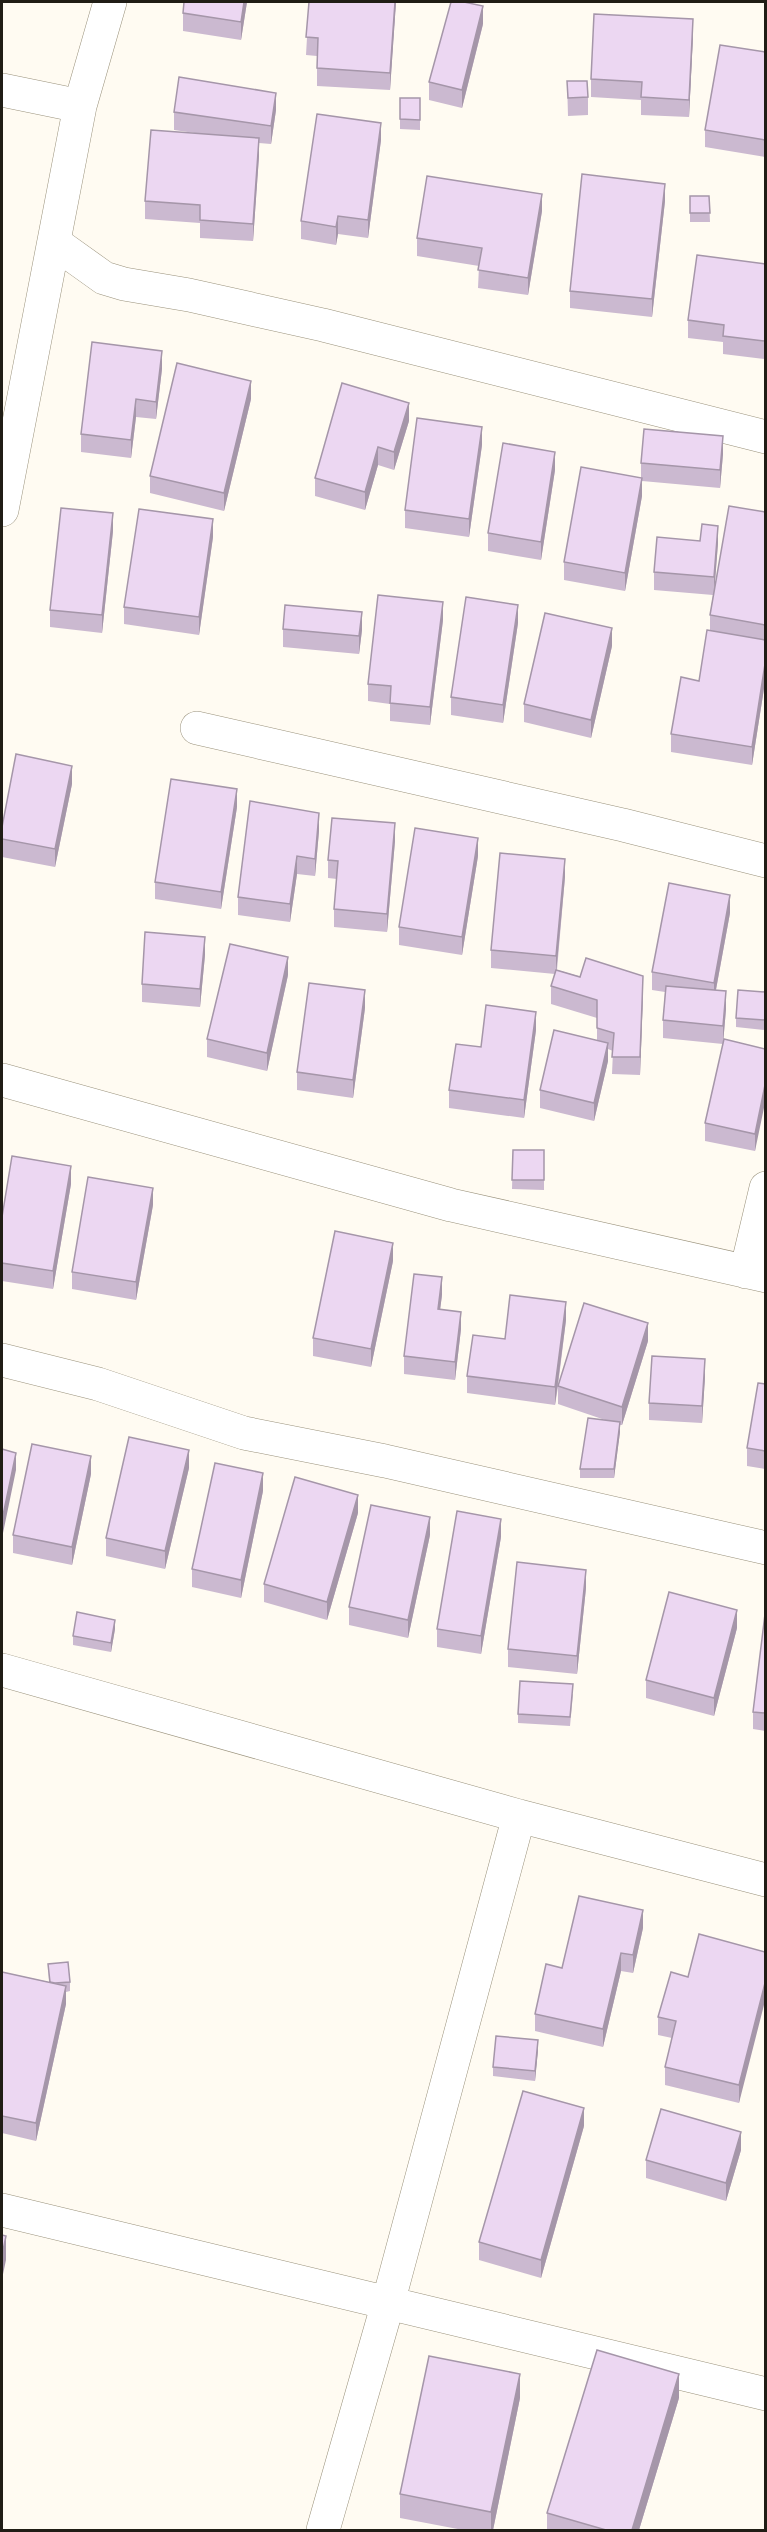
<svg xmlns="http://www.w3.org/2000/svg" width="767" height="2532" font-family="'Source Sans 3',sans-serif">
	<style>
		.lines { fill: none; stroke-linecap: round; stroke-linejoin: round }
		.minor-casing { stroke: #9a927c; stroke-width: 34 }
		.minor { stroke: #fff; stroke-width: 33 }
		.wall { fill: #cbb9d0 }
		.shaded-wall { fill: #a596a9 }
		.building { fill: #ecd7f2; stroke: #a596a9; stroke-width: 1.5 }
	</style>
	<rect width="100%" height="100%" fill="#fffbf2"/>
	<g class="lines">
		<defs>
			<path id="minor" d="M2,90l78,16
				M55,243l49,35 20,6 65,11 134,30 443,112
				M2,510l78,-404 30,-104
				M197,728l426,97 143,36
				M2,1080l449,125 315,71
				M746,1272l20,-84
				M2,1360l96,24 146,49 141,28 381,87
				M2,1670l517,146 -131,487 -65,227
				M519,1816l247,64
				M2,2210l764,184"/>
		</defs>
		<use href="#minor" class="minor-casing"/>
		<use href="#minor" class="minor"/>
	</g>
	<path class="wall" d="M247,2l-6,38 -58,-9v-18z
		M309,2h87l-6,88 -73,-4v-30l-11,-1z
		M483,24l-21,84 -33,-8v-18z
		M693,36l-4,81 -48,-2v-15l-50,-3v-18z
		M765,52v105l-60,-10v-17z
		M567,81l21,16v18l-20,1z
		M400,98h20v32l-20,-1z
		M276,110l-5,34 -12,-1v13l-6,85 -53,-3v-15l-55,-4v-18l57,-67 -28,-4v-18z
		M381,140l-13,98 -30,-4 -2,11 -35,-6v-18z
		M690,196h19l1,26h-20z
		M665,201l-13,116 -82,-9v-17z
		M542,211l-14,84 -50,-7 1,-22 -62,-10v-18z
		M765,264v95l-42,-5v-12l-35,-4v-18z
		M162,369l-6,50 -20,-2 -5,41 -50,-6v-18z
		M251,399l-27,112 -74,-18v-17z
		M409,421l-15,49 -16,-5 -13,45 -50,-14v-18z
		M482,445l-13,92 -64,-9v-18z
		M723,454l-3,34 -78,-7v15l-17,95 -61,-11v-18l77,-84v-15z
		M555,470l-14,90 -53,-9v-18z
		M765,512v170l-13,83 -81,-13v-18l28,-53 11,-50v-16l3,-20 -59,-5v-18l64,-29 -4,50z
		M113,531l-11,102 -52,-6v-17z
		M213,537l-14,98 -75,-11v-17z
		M443,620l-13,105 -40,-4v-17l-22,-3v-17z
		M518,623l-15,100 -52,-8v-18z
		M283,629l79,1 -3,24 -76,-7z
		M612,646l-21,92 -67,-16v-18z
		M72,784l-17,83 -53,-10v-30z
		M237,807l-16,102 -66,-10v-17z
		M319,831l-4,45 -18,-2 -7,48 -52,-7v-18z
		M395,841l-8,91 -53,-5v-18l3,-30 -9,-1v-18z
		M478,856l-16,99 -63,-10v-18z
		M565,877l-8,93 86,24 -3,81 -28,-1 1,-23 -5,-2v12l-14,60 -54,-13v-18l57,-50v-22l-46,-14v-18l4,-12 -64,-6v-18z
		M730,913l-14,77 10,19 -3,35 -60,-6v-18l2,-28 -13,-2v-18z
		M205,955l-5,52 -58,-5v-18z
		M288,975l-21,96 -60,-14v-18z
		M765,992v38l-29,-3v-9z
		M365,1008l-12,90 -56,-8v-18z
		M536,1030l-12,88 -75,-10v-18l32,-43z
		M765,1049l-10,102 -50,-10v-18z
		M513,1150h31v40l-32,-1z
		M71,1184l-18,105 -51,-8v-64z
		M153,1205l-17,95 -64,-11v-17z
		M393,1261l-22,106 -58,-11v-18z
		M442,1295l-2,14 21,20 -6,51 -51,-6v-18z
		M566,1320l-8,66 90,-45 -26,84h-2v7l-6,46h-34v-9l28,-48 -50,-17v-17l-3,18 -88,-12v-17l38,-37z
		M705,1377l-3,46 -53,-3v-17z
		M765,1384v85l-18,-3v-18z
		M189,1468l-24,101 -59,-13v-18z
		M91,1474l-19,91 -59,-12v-18z
		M263,1491l-22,107 -49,-11v-18z
		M358,1513l-31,107 -63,-18v-18z
		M430,1535l-22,103 -59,-13v-18z
		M501,1537l-20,117 -44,-7v-18z
		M586,1588l-9,86 -69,-7v-18z
		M765,1614v117l-12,-2v-17z
		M737,1628l-23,88 -68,-18v-18z
		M115,1629l-4,23 -38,-7v-9z
		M573,1694l-3,32 -52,-3v-9z
		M643,1928l-10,45 -12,-2 -18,76 -68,-16v-17l27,-46z
		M765,1952l-26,151 -74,-18v-18l7,-29 -14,-3v-18z
		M48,1964l22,18v9l-4,1v12l-30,137 -34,-8v-161l47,10z
		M538,2050l-3,31 -42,-5v-9z
		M584,2126l-43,152 -62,-18v-18z
		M741,2150l-15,51 -80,-23v-18z
		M520,2398l-27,132h-30l-63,-12v-24z
		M679,2398l-40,132h-92v-17z"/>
	<path class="shaded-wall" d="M244,2h3l-6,38v-18z
		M395,2h1l-6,88v-17z
		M483,6v18l-21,84v-18z
		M693,19v17l-4,81v-17z
		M276,93v17l-5,34v-18z
		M381,123v17l-13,98v-18z
		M259,138v18l-6,85v-17z
		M665,184v17l-13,116v-18z
		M542,194v17l-14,84v-17z
		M338,216v18l-2,11v-18z
		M162,351v18l-6,50v-17z
		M251,381v18l-27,112v-18z
		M136,399v18l-5,41v-18z
		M409,403v18l-15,49v-18z
		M482,427v18l-13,92v-18z
		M723,436v18l-3,34v-18z
		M378,447v18l-13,45v-18z
		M555,452v18l-14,90v-18z
		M642,478v18l-17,95v-18z
		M113,513v18l-11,102v-18z
		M213,519v18l-14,98v-18z
		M718,526v17l-4,52v-18z
		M443,602v18l-13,105v-18z
		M518,605v18l-15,100v-18z
		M362,612v18l-3,24v-18z
		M612,628v18l-21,92v-18z
		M765,664v18l-13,83v-18z
		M72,766v18l-17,83v-18z
		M237,789v18l-16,102v-17z
		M319,813v18l-4,45v-17z
		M395,823v18l-8,91v-18z
		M478,838v18l-16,99v-18z
		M297,856v18l-7,48v-18z
		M565,859v18l-9,97v-18z
		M730,895v18l-16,87v-17z
		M205,937v18l-5,52v-18z
		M288,957v18l-21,96v-18z
		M643,976v18l-3,81v-18z
		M365,990v18l-12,90v-18z
		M726,991v18l-3,35v-18z
		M536,1012v18l-12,88v-18z
		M608,1043v18l-14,60v-18z
		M765,1085v18l-10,48v-17z
		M71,1166v18l-18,105v-18z
		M153,1188v17l-17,95v-18z
		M393,1243v18l-22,106v-18z
		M442,1277v18l-4,31v-17z
		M566,1302v18l-11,85v-18z
		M461,1312v17l-6,51v-18z
		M648,1323v18l-26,84v-18z
		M705,1359v18l-3,46v-17z
		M620,1422v10l-6,46v-9z
		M189,1450v18l-24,101v-18z
		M16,1453v17l-14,68v-18z
		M91,1456v18l-19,91v-18z
		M263,1473v18l-22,107v-18z
		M358,1495v18l-31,107v-18z
		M430,1517v18l-22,103v-18z
		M501,1519v18l-20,117v-18z
		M586,1570v18l-9,86v-18z
		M737,1610v18l-23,88v-18z
		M115,1620v9l-4,23v-9z
		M643,1910v18l-10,45v-18z
		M621,1953v18l-18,76v-18z
		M765,1983v18l-26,102v-18z
		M66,1986v18l-30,137v-18z
		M538,2040v10l-3,31v-10z
		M584,2108v18l-43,152v-18z
		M741,2132v18l-15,51v-18z
		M6,2236v24l-4,19v-24z
		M520,2374v24l-27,132h-2v-18z
		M679,2374v24l-40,132h-7z"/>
	<path class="building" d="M184,2h60l-3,20 -58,-9z
		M309,2h86l-5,71 -73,-5 1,-30 -12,-1z
		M451,2h13l19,4 -21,84 -33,-8z
		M594,14l99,5 -4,81 -48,-3 1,-15 -51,-3z
		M720,45l45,7v88l-60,-10z
		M179,77l97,16 -5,33 -97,-14z
		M567,81h20l1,16 -20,1z
		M400,98h20v22l-20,-1z
		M317,114l64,9 -13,97 -30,-4 -2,11 -35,-6z
		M151,130l108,8 -6,86 -53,-4v-15l-55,-4z
		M582,174l83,10 -13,115 -82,-8z
		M427,176l115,18 -14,84 -50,-8 4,-22 -65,-10z
		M690,196h19l1,17h-20z
		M697,255l68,9v77l-42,-5 1,-11 -36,-5z
		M92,342l70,9 -6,51 -20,-3 -5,41 -50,-6z
		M177,363l74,18 -27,112 -74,-17z
		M342,383l67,20 -15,49 -16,-5 -13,45 -50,-14z
		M417,418l65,9 -13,92 -64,-9z
		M644,429l79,7 -3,34 -79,-7z
		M503,443l52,9 -14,90 -53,-9z
		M581,467l61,11 -17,95 -61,-11z
		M729,506l36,6v113l-55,-10z
		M61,508l52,5 -11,102 -52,-5z
		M139,509l74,10 -14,98 -75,-10z
		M702,524l16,2 -4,51 -60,-5 3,-35 43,4z
		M378,595l65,7 -13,105 -40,-4 1,-17 -23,-2z
		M466,597l52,8 -15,100 -52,-8z
		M285,605l77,7 -3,24 -76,-7z
		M545,613l67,15 -21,92 -67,-16z
		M707,630l58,10v24l-13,83 -81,-13 10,-57 18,4z
		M16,754l56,12 -17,83 -53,-10v-12z
		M171,779l66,10 -16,103 -66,-10z
		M250,801l69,12 -4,46 -18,-3 -7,48 -52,-7z
		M332,818l63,5 -8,91 -53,-5 4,-48 -10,-1z
		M415,828l63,10 -16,99 -63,-10z
		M500,853l65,6 -9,97 -65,-6z
		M669,883l61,12 -16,88 -62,-11z
		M145,932l60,5 -5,52 -58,-5z
		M230,944l58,13 -21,96 -60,-14z
		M586,958l57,18 -3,81h-28l2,-24 -17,-5v-28l-46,-14 5,-16 24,7z
		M309,983l56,7 -12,90 -56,-8z
		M666,986l60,5 -3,35 -60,-6z
		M738,990l27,2v28l-29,-2z
		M486,1005l50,7 -12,88 -75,-10 7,-46 25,3z
		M554,1030l54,13 -14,60 -54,-13z
		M724,1039l41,10v36l-10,49 -50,-11z
		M513,1150h31v30h-32z
		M12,1156l59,10 -18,105 -51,-8v-46z
		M88,1177l65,11 -17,94 -64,-10z
		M335,1231l58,12 -22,106 -58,-11z
		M414,1274l28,3 -4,32 23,3 -6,50 -51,-6z
		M510,1295l56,7 -11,85 -88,-11 6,-41 32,4z
		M584,1303l64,20 -26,84 -64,-21z
		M652,1356l53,3 -3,47 -53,-3z
		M758,1383l7,1v67l-18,-3z
		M588,1418l32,4 -6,47h-34z
		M129,1437l60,13 -24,101 -59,-13z
		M32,1444l59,12 -19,91 -59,-12z
		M2,1449l14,4 -14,67z
		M215,1463l48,10 -22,107 -49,-11z
		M295,1477l63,18 -31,107 -63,-18z
		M371,1505l59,12 -22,103 -59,-13z
		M457,1511l44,8 -20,117 -44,-7z
		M517,1562l69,8 -9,86 -69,-7z
		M669,1592l68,18 -23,88 -68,-18z
		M77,1612l38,8 -4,23 -38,-7z
		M765,1614v99l-12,-1z
		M520,1681l53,3 -3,33 -52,-3z
		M579,1896l64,14 -10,45 -12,-2 -18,76 -68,-15 11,-50 16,4z
		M699,1934l66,18v31l-26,102 -74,-18 11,-46 -18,-4 13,-45 17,5z
		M68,1962l2,20 -15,1 -5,-1 -2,-18z
		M2,1972l64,14 -30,137 -34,-7z
		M496,2036l42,4 -3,31 -42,-4z
		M523,2091l61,17 -43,152 -62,-18z
		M661,2109l80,23 -15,51 -80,-23z
		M2,2235l4,1 -4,19z
		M597,2350l82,24 -47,156h-26l-59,-17z
		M429,2356l91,18 -29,138 -91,-18z"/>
	<rect width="767" height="2532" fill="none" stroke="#201d15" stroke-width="6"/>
</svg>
